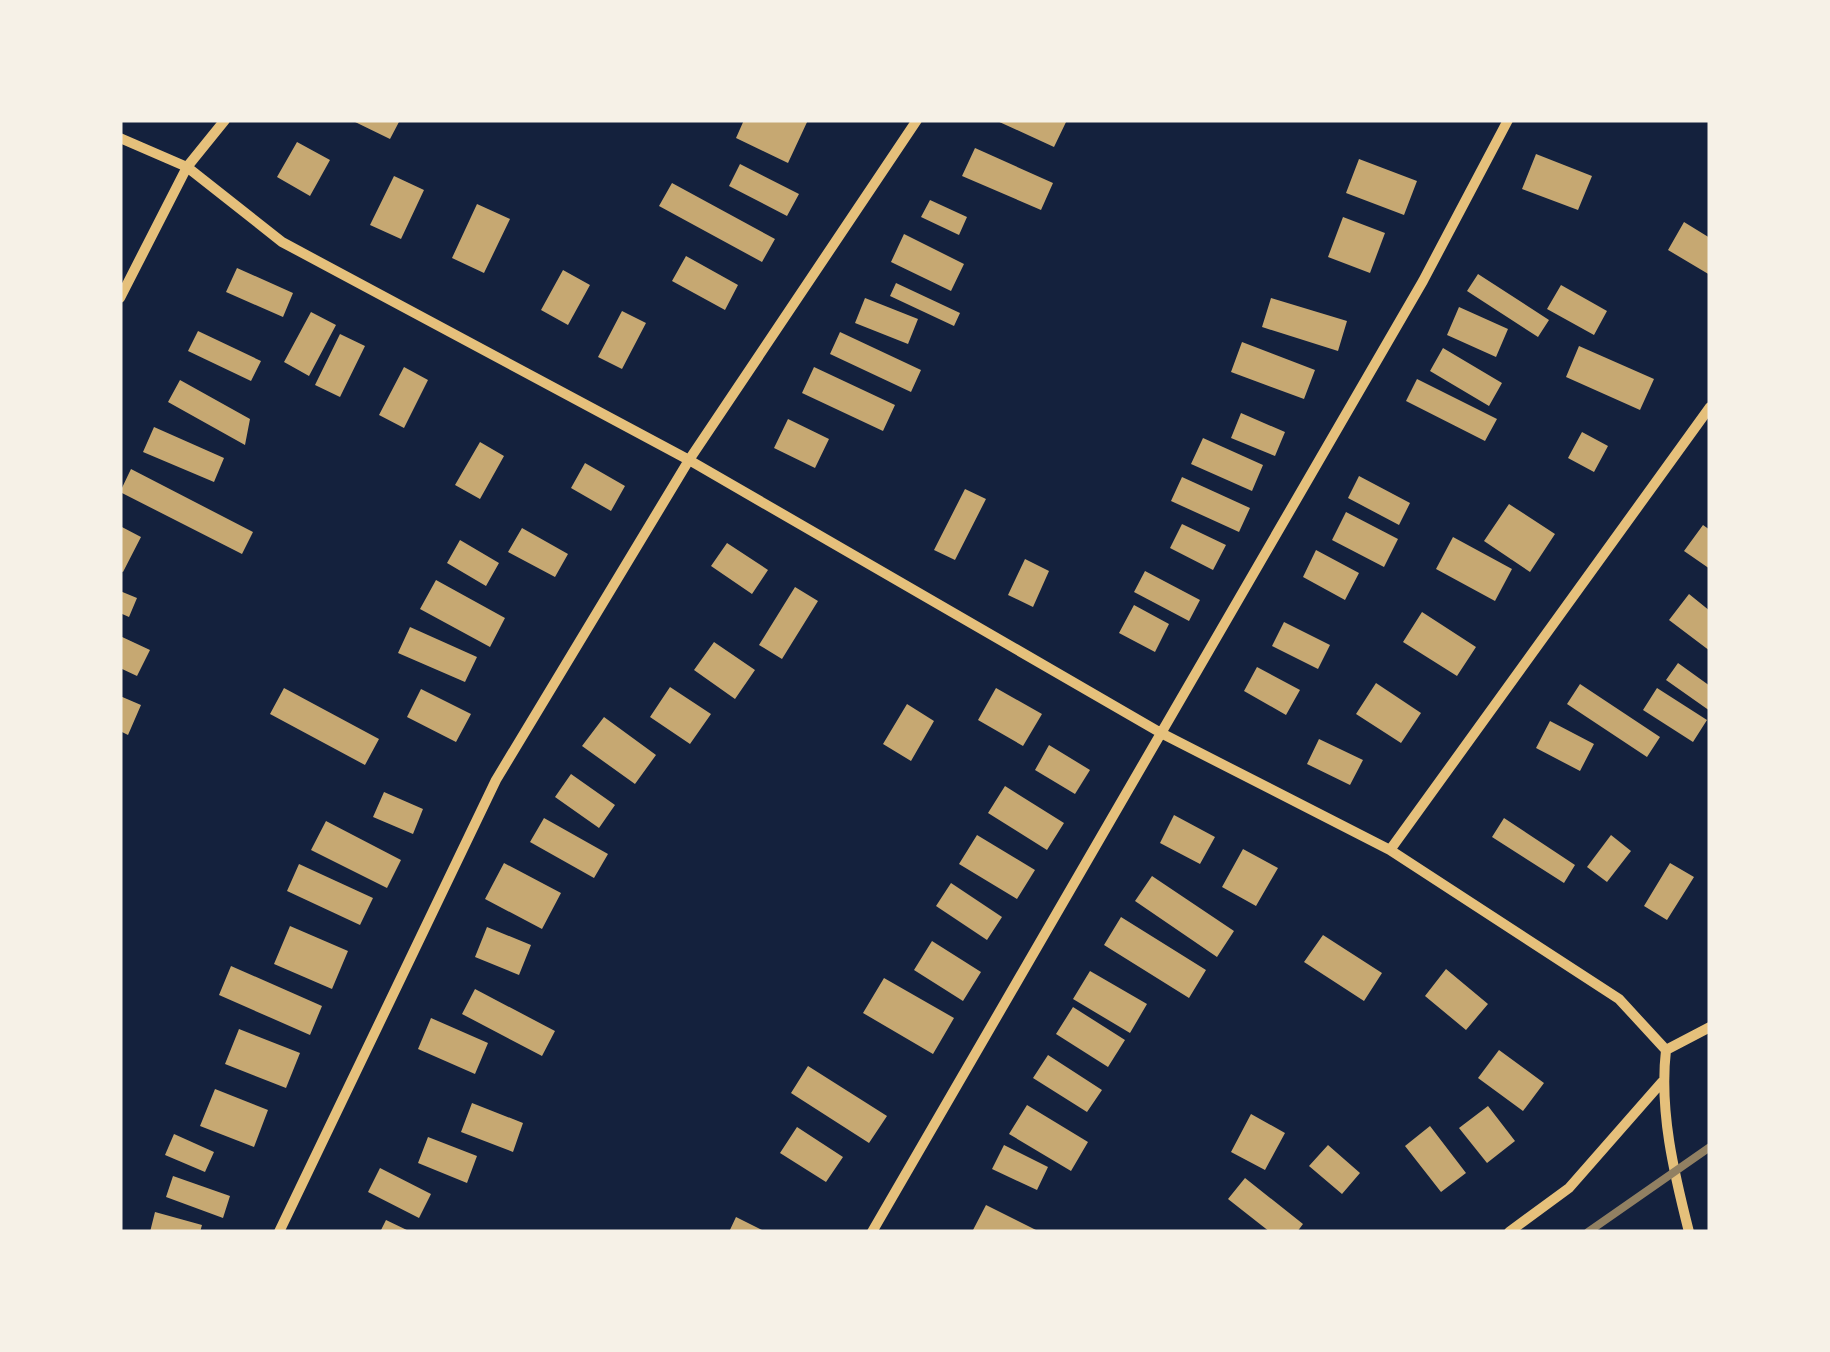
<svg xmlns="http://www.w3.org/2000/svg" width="1830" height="1352" font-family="'Work Sans',sans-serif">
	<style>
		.building { fill: #c6a872 }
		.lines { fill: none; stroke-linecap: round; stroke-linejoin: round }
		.minor { stroke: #e5c07b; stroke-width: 10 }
		.rail { stroke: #918062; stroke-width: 8 }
	</style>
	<rect width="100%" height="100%" fill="#14213d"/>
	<path class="building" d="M351,120h49l-10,19z
		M744,120h64l-20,43 -52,-25z
		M995,120h72l-13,27z
		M297,142l33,18 -20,36 -33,-19z
		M975,148l78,35 -12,27 -79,-34z
		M1536,154l56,22 -14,34 -56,-21z
		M1359,159l58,22 -13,34 -58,-22z
		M740,164l59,30 -12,22 -58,-30z
		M394,176l30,14 -23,49 -31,-14z
		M672,183l103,56 -13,23 -103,-56z
		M930,200l37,17 -8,18 -38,-18z
		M477,204l33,15 -26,54 -32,-15z
		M1343,217l42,16 -15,40 -42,-16z
		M1684,222l26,16v37l-42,-25z
		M904,234l60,30 -13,27 -60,-29z
		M686,256l52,29 -13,25 -53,-29z
		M237,268l56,25 -10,24 -57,-25z
		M563,270l27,15 -22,40 -27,-15z
		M1478,274l71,46 -11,17 -71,-46z
		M896,283l64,30 -6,13 -64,-30z
		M1561,285l46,26 -13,24 -47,-26z
		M865,298l53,21 -10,25 -53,-21z
		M1271,298l76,23 -9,30 -76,-24z
		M1459,307l49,22 -12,28 -49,-22z
		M622,311l24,12 -24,46 -24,-12z
		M311,312l25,13 -27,51 -25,-14z
		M198,331l63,30 -10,20 -63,-30z
		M840,332l81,38 -10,22 -81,-38z
		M340,334l25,12 -25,51 -25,-12z
		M1242,342l73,28 -11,29 -73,-27z
		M1579,346l75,33 -14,31 -74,-33z
		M1443,348l59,35 -13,23 -59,-35z
		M404,367l24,13 -24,48 -25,-13z
		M814,367l81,38 -12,26 -81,-38z
		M1417,379l80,40 -12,22 -79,-40z
		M180,380l70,39 -5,26 -77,-43z
		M1241,413l44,19 -10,24 -44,-18z
		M788,419l41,20 -14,29 -41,-20z
		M154,427l70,31 -10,24 -71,-30z
		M1582,432l26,14 -14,26 -26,-14z
		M1203,438l60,27 -11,26 -61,-27z
		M480,442l24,14 -24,43 -25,-14z
		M585,463l40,23 -14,25 -40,-23z
		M131,469l122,63 -11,22 -122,-62z
		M1359,476l51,27 -11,22 -51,-27z
		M1182,477l68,31 -11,24 -68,-31z
		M965,489l21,10 -31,61 -21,-10z
		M1509,504l46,30 -25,38 -46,-31z
		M1346,512l52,27 -14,28 -52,-27z
		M1182,524l44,21 -13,25 -43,-22z
		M1703,525l7,5v39l-26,-18z
		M120,526l21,11 -18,35 -3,-1z
		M522,528l46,26 -13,23 -47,-25z
		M1453,537l59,32 -17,32 -59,-32z
		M460,540l39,23 -13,23 -39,-23z
		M727,543l41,27 -16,24 -41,-28z
		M1316,550l43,23 -14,27 -42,-23z
		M1025,559l24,12 -16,36 -25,-12z
		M1145,571l55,29 -11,21 -55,-29z
		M436,580l69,38 -15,29 -70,-38z
		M795,587l23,14 -36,58 -23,-14z
		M120,591l17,7 -8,19 -9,-4z
		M1689,594l21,17v40l-41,-31z
		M1134,605l35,19 -14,28 -36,-19z
		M1422,612l54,35 -19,29 -54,-34z
		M1284,622l46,23 -12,24 -46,-23z
		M410,627l67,30 -12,25 -67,-29z
		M120,636l30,14 -13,26 -17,-8z
		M714,642l41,28 -20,29 -41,-29z
		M1678,663l32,23v25l-44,-31z
		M1257,667l43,23 -14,25 -42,-24z
		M1376,683l45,30 -20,30 -45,-29z
		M1580,684l80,53 -13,20 -80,-53z
		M670,687l41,27 -21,30 -40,-27z
		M284,688l95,51 -14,26 -95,-51z
		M996,688l46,26 -19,32 -45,-26z
		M1657,688l50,32 -14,22 -50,-32z
		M421,689l50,25 -15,28 -49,-25z
		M120,696l21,9 -13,30 -8,-4z
		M907,704l27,17 -23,40 -28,-17z
		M604,717l52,38 -21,29 -53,-38z
		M1550,721l44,23 -14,27 -44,-23z
		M1319,739l44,21 -13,25 -43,-21z
		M1049,745l41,25 -15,24 -40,-24z
		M571,774l44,31 -16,23 -44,-31z
		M1005,786l59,37 -17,27 -59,-37z
		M384,792l39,17 -10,25 -40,-17z
		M1174,815l41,22 -15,27 -40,-21z
		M544,818l64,36 -14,24 -64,-36z
		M1504,818l71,47 -11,18 -72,-46z
		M326,821l75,39 -14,28 -76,-38z
		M977,835l58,35 -18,29 -58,-35z
		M1611,835l20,16 -24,31 -20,-15z
		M1243,849l35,19 -22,38 -34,-19z
		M504,863l57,30 -19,36 -57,-30z
		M1670,863l24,14 -27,43 -23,-14z
		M299,864l74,34 -13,27 -73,-34z
		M1152,876l82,55 -17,26 -82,-56z
		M951,883l51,34 -15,23 -51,-34z
		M1121,917l85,53 -17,28 -85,-53z
		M290,926l58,25 -16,38 -58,-25z
		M487,927l44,18 -12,30 -44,-18z
		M1323,935l59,38 -18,28 -60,-39z
		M932,941l49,31 -18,29 -49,-31z
		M231,966l91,40 -12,29 -91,-40z
		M1446,969l42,35 -22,26 -41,-34z
		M1090,971l57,33 -17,29 -57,-34z
		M884,978l70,40 -21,36 -70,-41z
		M475,989l80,42 -13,25 -80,-42z
		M1073,1007l52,33 -17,27 -52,-33z
		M431,1018l57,25 -13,31 -57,-25z
		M239,1029l61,24 -14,35 -61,-24z
		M1499,1050l45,33 -21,28 -45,-33z
		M1048,1055l54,35 -15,22 -54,-34z
		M808,1066l79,50 -18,27 -78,-50z
		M215,1089l53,21 -14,37 -54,-21z
		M472,1103l51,20 -10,29 -52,-20z
		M1027,1105l61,37 -17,29 -62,-37z
		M1488,1106l27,35 -28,22 -28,-35z
		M1251,1114l34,19 -20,37 -34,-18z
		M1430,1126l36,47 -25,19 -36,-46z
		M797,1127l46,30 -17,25 -46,-29z
		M174,1134l40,18 -9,20 -40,-17z
		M428,1137l49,19 -10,27 -49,-20z
		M1004,1145l44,22 -11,23 -45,-21z
		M1328,1145l32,28 -18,21 -33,-28z
		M380,1168l51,26 -12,24 -51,-26z
		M173,1176l57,20 -7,22 -57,-21z
		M1245,1178l58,46 -6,8h-27l-42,-33z
		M986,1205l54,27 -67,-2z
		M155,1212l47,13 -2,7h-50z
		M736,1217l30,15h-37z
		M386,1220l25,12h-31z"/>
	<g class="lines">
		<path class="minor" d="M120,138l67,29 95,75 407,218 472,273 229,117 229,149 47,51
			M120,298l67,-131 38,-47
			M1390,850l320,-443
			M279,1232l217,-452 193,-320 228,-340
			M872,1232l551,-951 85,-161
			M1509,1232l60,-44 93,-106
			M1689,1232c-15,-59 -30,-121 -23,-182l44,-23"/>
		<path class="rail" d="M1588,1232l122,-85"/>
	</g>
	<rect width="1830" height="1352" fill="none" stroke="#f6f1e7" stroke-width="245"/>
</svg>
